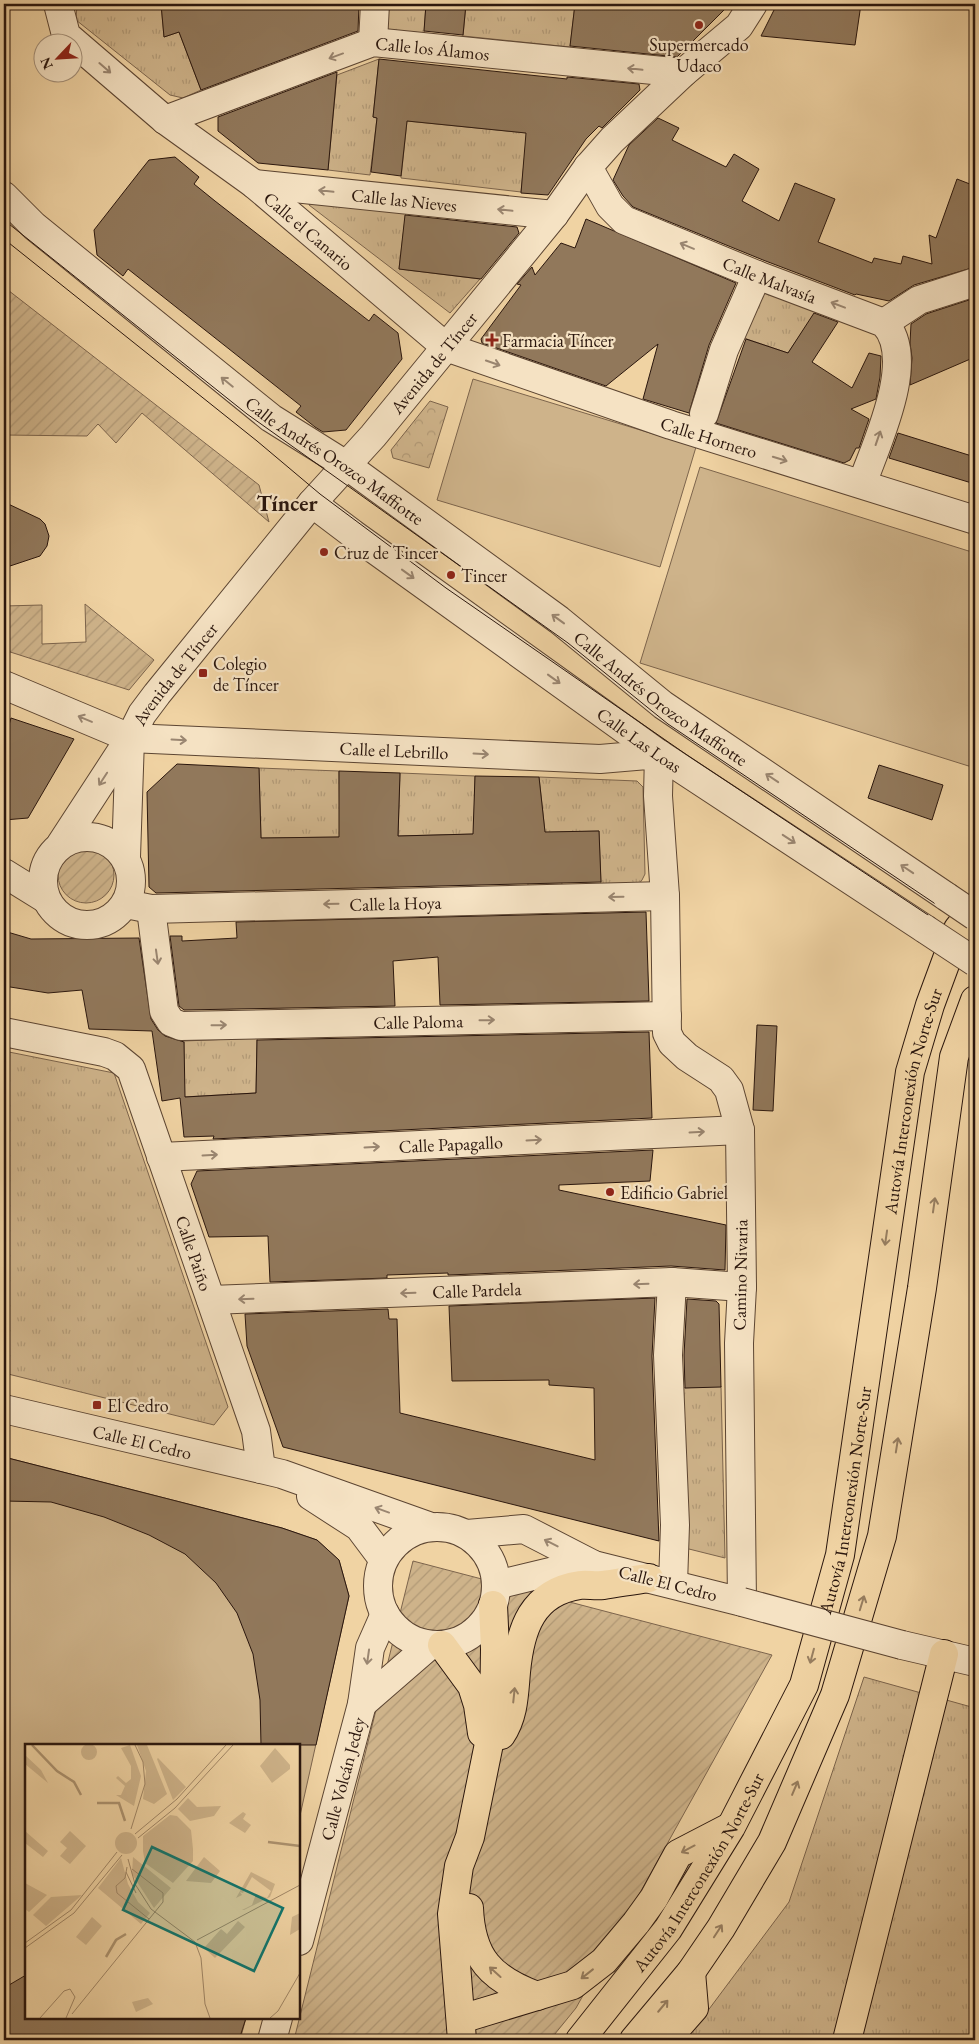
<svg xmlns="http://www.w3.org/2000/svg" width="979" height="2044" font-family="'EB Garamond',serif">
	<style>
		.grass { fill: url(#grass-tufts); stroke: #7c644c }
		.park { fill: url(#park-crowns); stroke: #7c644c }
		.garden { fill: url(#garden-furrows); stroke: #7c644c }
		.pitch { fill: #ceb38a; stroke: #7c644c }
		.building { fill: #91785b; stroke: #2a160d }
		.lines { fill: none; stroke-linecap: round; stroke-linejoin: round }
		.minor-casing { stroke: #5c4532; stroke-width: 30 }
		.highway-casing { stroke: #2a160d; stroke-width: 30 }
		.minor { stroke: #f5e2c3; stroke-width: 28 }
		.highway { stroke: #f0d3a3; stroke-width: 28 }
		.tram { stroke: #2a160d; stroke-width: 1 }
		.minor-bridge-casing { stroke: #5c4532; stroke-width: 30; stroke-linecap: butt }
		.minor-bridge { stroke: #f5e2c3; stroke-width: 28 }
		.oneway { stroke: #9a8671 }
		.oneway2 { stroke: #977e60 }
		.poi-dot { fill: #8f2418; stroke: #f5e2c3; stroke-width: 2 }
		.labels { text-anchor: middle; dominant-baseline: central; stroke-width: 4.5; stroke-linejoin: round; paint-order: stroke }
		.poi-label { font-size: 18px; fill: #2a160d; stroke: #f5e2c3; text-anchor: start }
		.street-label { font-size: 18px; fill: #2a160d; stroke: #f5e2c3 }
		.district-label { font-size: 22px; font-weight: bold; fill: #2a160d; stroke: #f5e2c3 }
		.inset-river { fill: none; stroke: #ad9370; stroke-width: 2.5 }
		.inset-road { fill: none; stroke: #a18767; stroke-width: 1 }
		.view { fill: #0f766e; fill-opacity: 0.15; stroke: #0f766e; stroke-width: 2.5 }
		.inset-edge { fill: none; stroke: #2a160d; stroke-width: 2.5 }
	</style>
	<defs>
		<pattern id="grass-tufts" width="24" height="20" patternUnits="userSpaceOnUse" patternTransform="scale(1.25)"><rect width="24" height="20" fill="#ceb38a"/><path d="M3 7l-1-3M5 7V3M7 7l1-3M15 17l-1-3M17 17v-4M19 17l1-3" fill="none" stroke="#b19976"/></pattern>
		<pattern id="park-crowns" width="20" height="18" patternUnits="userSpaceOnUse" patternTransform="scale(1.25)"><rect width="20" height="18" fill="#ceb38a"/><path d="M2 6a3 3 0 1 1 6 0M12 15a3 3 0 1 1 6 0" fill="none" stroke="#b19976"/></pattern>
		<pattern id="garden-furrows" width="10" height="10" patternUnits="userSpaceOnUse" patternTransform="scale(1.25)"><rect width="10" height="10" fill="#ceb38a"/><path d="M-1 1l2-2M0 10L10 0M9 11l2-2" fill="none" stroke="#b19976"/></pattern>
	</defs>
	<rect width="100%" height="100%" fill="#f0d3a3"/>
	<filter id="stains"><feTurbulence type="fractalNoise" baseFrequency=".004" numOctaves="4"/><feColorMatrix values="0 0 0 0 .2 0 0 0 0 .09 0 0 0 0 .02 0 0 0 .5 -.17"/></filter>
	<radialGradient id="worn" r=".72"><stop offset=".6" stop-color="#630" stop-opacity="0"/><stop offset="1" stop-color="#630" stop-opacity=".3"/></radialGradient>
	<path class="grass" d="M77,4h84l3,33 15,-5 22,58 -18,8 -13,-3 -94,-75z
		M386,4h40l-2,29 -39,-3z
		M466,4h109l-5,43 -107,-11z
		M379,59l-6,58 4,1 -7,57 -42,-5 9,-95z
		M407,121l120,12 -6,59 -120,-14z
		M311,201l95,10 -7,58 81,10 -30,34 -141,-108z
		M758,291l59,19 -29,43 -50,-17z
		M259,768l80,3 1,66 -79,1z
		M400,773l75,3 -1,58 -76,2z
		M539,777l98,4 6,6 2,87 -3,6 -4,5h-37l-2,-54 -39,1 2,54 -34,1 -2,-54 19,-1z
		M257,1038l-1,55 -73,4 1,-56z
		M4,1051l110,22 114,334 -14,18 -210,-52z
		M721,1386l4,172 -40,-10 -4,-160z
		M864,1677l111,31v308l-6,24h-283l103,-138z"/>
	<path class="park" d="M430,401l18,6 -19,61 -36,-10 -2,-8z"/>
	<path class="garden" d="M4,287l255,198 10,37 -127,-109 -26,30 -18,-19 -11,12 -83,-1z
		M85,604l69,56 -25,30 -125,-40v-44l38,-1v39l44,-2z
		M58 875a28 28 0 1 1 56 0a28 28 0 1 1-56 0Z
		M413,1561l359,94 -196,353 -26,32h-256z"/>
	<path class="pitch" d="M473,379l223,68 -36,120 -223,-67z
		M700,467l275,86v215l-335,-105z
		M4,1457l278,71 35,12 22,20 10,36 -50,224v-75h-273v273h220l-6,22h-236z"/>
	<path class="building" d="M161,4h198l-1,27 -157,59 -22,-58 -15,5z
		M426,4h40l-3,31 -39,-4z
		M575,4h155l-53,53 -107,-11z
		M777,4h84l-6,41 -94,-9z
		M379,59l188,20v-2l72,7 1,6 -38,38 -3,-2 -13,13 -38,56 -27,-2 5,-60 -119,-12 -6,55 -30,-4 6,-54 -4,-1z
		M337,72l-9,98 -70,-7 -40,-32v-14z
		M658,118l21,10 -7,12 54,27 8,-13 25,15 -17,32 37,20 16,-38 40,16 -17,43 54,21 2,-5 27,6 2,-8 29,8 -3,-29 7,3 21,-59 18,7v81l-61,18 -25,16 -33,-7 -1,1 -92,-35 -130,-53 -10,-11 -10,-16 16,-35z
		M175,157l24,20 -5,7 21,17 154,120 5,-7 24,19 4,26 -56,71 -23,2 -8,-5 -19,-15 5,-6 -173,-137 -5,7 -26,-21 -3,-25 47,-60 8,-10z
		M405,215l112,12 2,6 -38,46 -82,-10z
		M586,219l150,64 -27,62 -20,68 -46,-14 15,-55 -52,42 -124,-43 -1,-4 40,-54 -4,-1 15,-17 3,8 26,-32 14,5z
		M975,298v59l-65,28 2,-27 -2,-15 1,-19 15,-10z
		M814,313l24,9 -26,40 40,26 17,-35 12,3 -1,21 -4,22 -25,10 18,10 -10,29h-3l-6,12 -6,3 -128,-40 30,-84 42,14z
		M898,433l77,24v27l-86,-26z
		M4,502l36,17 5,5 4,12 -2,10 -7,10 -36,12z
		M11,718l63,21 -46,79 -24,2v-78z
		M177,764l82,4 2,70 78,-1v-66l61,2 -2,63 75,-2 2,-58 64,1 6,55 54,-1 2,51 -445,11 -7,-6 -2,-95z
		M879,765l64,20 -11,35 -64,-22z
		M646,912l3,89 -209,4 -2,-48 -45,4 2,45 -211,4 -5,-4 -9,-70h12v5l55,-3 -1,-16z
		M4,931l27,8 108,-1 12,81 7,11 7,6 19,6 1,55 71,-4 1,-53 392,-8 3,86 -439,21 1,-3 -30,1 -4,-39 -18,3 -10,-70 -63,-2 -7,-39 -34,3 -44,-7z
		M757,1025l20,1 -4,85 -20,-1z
		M653,1150l-3,31 -91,4v5l167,35 -1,45 -54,-4 -223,9v-2l-61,2v3l-117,4 -2,-46 -59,1 -18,-53 6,-13z
		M655,1298l-3,58 7,185 -376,-94 -36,-101 -2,-32 143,-5 1,10h8l3,94 195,47 -1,-72 -45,-3v-5l-97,1 -3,-75z
		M687,1299l29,2 3,3 2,83 -36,1 -1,-33z
		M4,1457l278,71 35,12 22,20 10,36 -33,149h-55l-1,-45 -7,-46 -16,-41 -21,-30 -31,-29 -36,-19 -45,-18 -53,-15 -47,-1z
		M26,1975v43h220l-7,22h-235v-52z"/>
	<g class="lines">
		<defs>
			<g id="minor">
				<path id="s1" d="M58,4l8,31 99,85 89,64 192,163 225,78 304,95"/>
				<path d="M373,42l2,-38"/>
				<path id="s2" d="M165,120l208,-78 310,31"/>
				<path id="s3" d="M588,167l22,39 14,14 133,55 127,48c34,35 -8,121 -22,161"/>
				<path id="s4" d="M254,184l300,31"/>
				<path id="s5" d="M4,196l30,30 237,192 75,47 213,155 104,85 284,192"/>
				<path d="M884,323l35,-23 56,-18"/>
				<path d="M704,414l20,-64 33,-75"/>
				<path id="s6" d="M312,503l41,31 306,220 266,175"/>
				<path id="s7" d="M4,685l126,53 470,21 59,-5 -1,42 7,100 2,137 5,10 15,14 34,22 8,11 11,40 2,157 -3,56 3,259 -148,-37 -70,-36 -57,5"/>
				<circle cx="87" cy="881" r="44"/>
				<path id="s8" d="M61,844l69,-106 12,-24 15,-20 155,-191 61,-67 73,-89 108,-132 34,-48 24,-27 71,-67 56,-47 14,-22"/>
				<path d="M126,857l4,-118"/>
				<path d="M4,873l42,26"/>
				<path id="s9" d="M126,904l25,5 514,-13"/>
				<path id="s10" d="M151,909l13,102 7,11 10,4 486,-10"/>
				<path id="s11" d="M4,1032l100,20 11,4 16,13 125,362 5,38"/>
				<path id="s12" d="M161,1157l579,-27"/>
				<path d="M672,1282l-4,73 7,170 -2,59"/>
				<path id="s13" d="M211,1300l461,-18 70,5"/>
				<path id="s14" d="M4,1409l278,65 146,52"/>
				<path d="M311,1496l48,31 24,32"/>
				<circle cx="437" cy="1586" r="59"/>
				<path d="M496,1585l58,-14 40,-6"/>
				<path d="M902,1645l73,17"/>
				<path d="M362,1704l68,-59"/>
				<path id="s15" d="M299,1941l63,-237 8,-56 15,-34"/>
				<path d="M272,2040l6,-22"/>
			</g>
			<g id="highway">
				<path d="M442,1645l30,41 6,19 4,28"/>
				<path d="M501,1735c13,-19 13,-41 15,-63 4,-43 16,-80 64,-87 7,-1 15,1 23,0 15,-2 30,-5 46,-7"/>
				<path d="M469,1908c2,50 22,71 68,88"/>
				<path d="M461,2019l112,-34 31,-24 32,-38 18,-25 24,-44 52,-27"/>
				<path d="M462,2040l-10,-126 7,-48 11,-29 24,-118 1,-70 -2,-44"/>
				<path id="s16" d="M580,2040l88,-111 63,-102 73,-142 36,-130 70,-483 20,-67 28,-76 17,-21"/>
				<path d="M634,2040l57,-68 30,-44 51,-86 63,-147 47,-159 40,-248 32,-231 21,-57"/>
				<path d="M666,2040l28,-32 -3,-36"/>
				<path d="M847,2040l97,-386"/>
			</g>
		</defs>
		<use href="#minor" class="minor-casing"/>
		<use href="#highway" class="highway-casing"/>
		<use href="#minor" class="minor"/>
		<use href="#highway" class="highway"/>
		<path class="tram" d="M4,220l243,194 321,229 100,81 269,181
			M4,239l253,202 63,53 126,94 241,167 241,160"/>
		<defs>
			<path id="minor-bridge" d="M947,897l28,19
				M925,929l50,33
				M742,1602l160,43"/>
		</defs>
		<use href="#minor-bridge" class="minor-bridge-casing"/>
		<use href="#minor-bridge" class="minor-bridge"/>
	</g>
	<defs><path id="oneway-shaft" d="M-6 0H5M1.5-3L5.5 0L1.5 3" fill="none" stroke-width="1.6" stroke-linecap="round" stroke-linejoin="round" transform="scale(1.25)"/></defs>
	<g class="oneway">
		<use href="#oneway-shaft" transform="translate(336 56) rotate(160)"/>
		<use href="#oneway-shaft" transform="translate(105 68) rotate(41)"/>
		<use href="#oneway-shaft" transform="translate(635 69) rotate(-174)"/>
		<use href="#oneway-shaft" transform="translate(326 191) rotate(-174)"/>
		<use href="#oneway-shaft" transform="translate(505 210) rotate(-174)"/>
		<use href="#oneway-shaft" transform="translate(687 246) rotate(-157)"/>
		<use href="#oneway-shaft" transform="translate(838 305) rotate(-159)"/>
		<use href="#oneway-shaft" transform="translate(493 363) rotate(19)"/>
		<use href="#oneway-shaft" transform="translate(227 382) rotate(-141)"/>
		<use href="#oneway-shaft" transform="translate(878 438) rotate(-71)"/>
		<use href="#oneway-shaft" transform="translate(780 459) rotate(17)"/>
		<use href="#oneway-shaft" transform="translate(408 574) rotate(36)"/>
		<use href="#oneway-shaft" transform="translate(558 619) rotate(-144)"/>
		<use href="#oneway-shaft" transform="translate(554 679) rotate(36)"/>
		<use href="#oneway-shaft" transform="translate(85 719) rotate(-157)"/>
		<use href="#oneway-shaft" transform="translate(179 740) rotate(3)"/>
		<use href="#oneway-shaft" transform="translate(481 754) rotate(3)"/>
		<use href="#oneway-shaft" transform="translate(772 778) rotate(-146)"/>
		<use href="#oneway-shaft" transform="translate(103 779) rotate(123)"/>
		<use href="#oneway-shaft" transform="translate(789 839) rotate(33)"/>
		<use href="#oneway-shaft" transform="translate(907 869) rotate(-146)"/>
		<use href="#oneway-shaft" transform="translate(616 897) rotate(179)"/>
		<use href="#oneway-shaft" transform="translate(331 904) rotate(179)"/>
		<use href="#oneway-shaft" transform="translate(157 957) rotate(82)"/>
		<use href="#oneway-shaft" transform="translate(487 1020) rotate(-1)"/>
		<use href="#oneway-shaft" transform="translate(219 1025) rotate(-1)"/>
		<use href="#oneway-shaft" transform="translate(697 1132) rotate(-3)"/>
		<use href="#oneway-shaft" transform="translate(534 1140) rotate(-3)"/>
		<use href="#oneway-shaft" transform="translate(372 1147) rotate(-3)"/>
		<use href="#oneway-shaft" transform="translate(210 1155) rotate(-3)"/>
		<use href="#oneway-shaft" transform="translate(641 1284) rotate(178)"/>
		<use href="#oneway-shaft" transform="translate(408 1293) rotate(178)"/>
		<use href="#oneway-shaft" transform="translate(246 1299) rotate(178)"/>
		<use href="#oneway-shaft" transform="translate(382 1510) rotate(-160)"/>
		<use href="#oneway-shaft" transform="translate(551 1543) rotate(-153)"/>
		<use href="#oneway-shaft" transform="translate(368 1657) rotate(98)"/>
	</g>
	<g class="oneway2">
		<use href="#oneway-shaft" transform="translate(934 1205) rotate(-82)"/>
		<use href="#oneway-shaft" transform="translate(886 1238) rotate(98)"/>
		<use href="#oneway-shaft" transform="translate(897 1445) rotate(-81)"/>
		<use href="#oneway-shaft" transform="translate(862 1603) rotate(-73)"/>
		<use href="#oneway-shaft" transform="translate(812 1656) rotate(105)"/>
		<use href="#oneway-shaft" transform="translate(514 1695) rotate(-84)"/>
		<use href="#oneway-shaft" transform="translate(795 1788) rotate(-67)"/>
		<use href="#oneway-shaft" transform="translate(688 1849) rotate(152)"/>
		<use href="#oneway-shaft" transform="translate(718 1931) rotate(-57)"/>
		<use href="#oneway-shaft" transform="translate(495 1972) rotate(-138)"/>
		<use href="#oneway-shaft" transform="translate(587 1974) rotate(142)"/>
		<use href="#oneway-shaft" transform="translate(663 2006) rotate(-50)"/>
	</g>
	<g class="poi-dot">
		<circle cx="699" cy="25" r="5"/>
		<path d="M489.5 332.5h5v5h5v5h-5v5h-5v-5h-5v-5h5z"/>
		<circle cx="324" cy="552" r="5"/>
		<circle cx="451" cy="575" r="5"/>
		<rect x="198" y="668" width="10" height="10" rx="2.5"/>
		<circle cx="610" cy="1192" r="5"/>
		<rect x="92" y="1400" width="10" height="10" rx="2.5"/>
	</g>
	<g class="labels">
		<g class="poi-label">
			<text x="699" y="44" text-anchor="middle">Supermercado<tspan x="699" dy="21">Udaco</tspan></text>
			<text x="502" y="340">Farmacia Tíncer</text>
			<text x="334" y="552">Cruz de Tincer</text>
			<text x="461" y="575">Tincer</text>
			<text x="213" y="663">Colegio<tspan x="213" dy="21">de Tíncer</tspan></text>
			<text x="620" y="1192">Edificio Gabriel</text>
			<text x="107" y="1405">El Cedro</text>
		</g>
		<g class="street-label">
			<text stroke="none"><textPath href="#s2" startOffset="282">Calle los Álamos</textPath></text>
			<text stroke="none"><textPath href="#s4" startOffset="151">Calle las Nieves</textPath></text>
			<text stroke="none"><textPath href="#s1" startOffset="344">Calle el Canario</textPath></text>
			<text stroke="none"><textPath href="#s3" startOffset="222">Calle Malvasía</textPath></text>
			<text stroke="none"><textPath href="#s8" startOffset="610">Avenida de Tíncer</textPath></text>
			<text stroke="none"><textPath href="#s1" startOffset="802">Calle Hornero</textPath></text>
			<text stroke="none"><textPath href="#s5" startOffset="424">Calle Andrés Orozco Maffiotte</textPath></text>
			<text stroke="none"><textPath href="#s8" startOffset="205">Avenida de Tíncer</textPath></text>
			<text stroke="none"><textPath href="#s5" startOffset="828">Calle Andrés Orozco Maffiotte</textPath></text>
			<text stroke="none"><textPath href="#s6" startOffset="404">Calle Las Loas</textPath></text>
			<text stroke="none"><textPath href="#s7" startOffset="401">Calle el Lebrillo</textPath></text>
			<text stroke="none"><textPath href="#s9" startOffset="270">Calle la Hoya</textPath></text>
			<text stroke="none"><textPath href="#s10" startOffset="364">Calle Paloma</textPath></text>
			<text stroke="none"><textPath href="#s16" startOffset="1016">Autovía Interconexión Norte-Sur</textPath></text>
			<text stroke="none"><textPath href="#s12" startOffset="290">Calle Papagallo</textPath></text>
			<text stroke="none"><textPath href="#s11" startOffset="329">Calle Paiño</textPath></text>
			<text transform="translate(740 1275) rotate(-89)">Camino Nivaria</text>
			<text stroke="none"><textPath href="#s13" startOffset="266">Calle Pardela</textPath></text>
			<text stroke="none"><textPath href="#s14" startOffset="142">Calle El Cedro</textPath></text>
			<text stroke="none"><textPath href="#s16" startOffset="611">Autovía Interconexión Norte-Sur</textPath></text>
			<text transform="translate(668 1583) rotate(14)">Calle El Cedro</text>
			<text stroke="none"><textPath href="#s15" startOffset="168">Calle Volcán Jedey</textPath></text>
			<text stroke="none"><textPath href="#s16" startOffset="206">Autovía Interconexión Norte-Sur</textPath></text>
		</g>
		<g class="district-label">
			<text x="287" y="503">Tíncer</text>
		</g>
	</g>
	<g transform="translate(25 1744)">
		<rect width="275" height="275" fill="#f0d3a3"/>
		<path d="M179,113l16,14 -9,12 -25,-2zM96,114l7,26 10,18 12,11 -9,11 -43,-36zM123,254l5,6 -17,8 -4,-10z" fill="#ceb38a"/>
		<path d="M56 8a8 8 0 1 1 16 0a8 8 0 1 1-16 0ZM250,4l15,17v4l-18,14 -12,-17zM0,11l16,15 7,13 -23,-19zM133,14l28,29 -13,13 -16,-41zM163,54l9,9 24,-1 -7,10 -24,5 -12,-12zM218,68l3,2 -3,5 8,6 -6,8 -16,-10zM0,87l23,20 -5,6 -18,-14zM45,87l16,15 -16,18 -10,-8 7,-8 -7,-6zM0,139l22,12 -18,17 -4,-3zM57,151l-36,31 -13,-11 18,-18zM275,169v16l-10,6 2,-18zM67,173l10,9 -16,19 -10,-8z" fill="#ceb38a"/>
		<path d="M105,1l11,31 -7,30 -18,-11h5l4,-9 -9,-8 2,-2 8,7 5,-4v-13l-10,-18zM112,1h10l20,49 -13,10 -11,-5 3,-28zM90 99a11 11 0 1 1 22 0a11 11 0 1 1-22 0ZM108,113l38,31 -17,20 -22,-34zM226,128l24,12 -5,13 -26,13h-2l10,-5 4,-11 11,4 4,-7 -19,-14 -9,16 -3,-1 2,3 -6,3z" fill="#ceb38a"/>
		<path d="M145,71l7,1 14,14 2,19v12l-20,22 -28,-20 -2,-12v-15zM213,177l7,6 -30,31 -11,-10 17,-19 6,5z" fill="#ceb38a"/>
		<path class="inset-river" d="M7,1l25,26 17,11 7,13M72,59h22l6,18M243,98l32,4M81,213l10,-17 10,-6"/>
		<path class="inset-road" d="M106,85l14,-45 -2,-22 -8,-17M110,90l42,-35 49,-54M113,94l37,-30 58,-63M103,115l7,25 16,25 44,33 6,16 4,46 5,14M102,123l-2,11 -9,8 1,7 32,26M107,125l31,24v9M101,128l10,21M172,196l103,-55M0,199l46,-33 46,-58M0,204l49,-35 48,-58M47,270l91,-112M15,274l24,-27 6,-2 5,8 -9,21M245,274l8,-7 22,-38"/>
		<path class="view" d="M127,103l131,61 -29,63 -131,-61z"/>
		<rect width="275" height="275" class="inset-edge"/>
	</g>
	<rect width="979" height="2044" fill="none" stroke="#f0d3a3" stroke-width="20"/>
	<rect x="5" y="5" width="969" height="2034" fill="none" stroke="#2a160d" stroke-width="2.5"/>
	<rect x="10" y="10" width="959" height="2024" fill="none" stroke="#2a160d"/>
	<g transform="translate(58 58) rotate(245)"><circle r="24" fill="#f5e2c3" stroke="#a4907a"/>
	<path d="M0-4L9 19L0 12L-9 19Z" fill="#8f2418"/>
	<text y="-8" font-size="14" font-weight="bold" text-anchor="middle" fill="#2a160d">N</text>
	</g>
	<rect width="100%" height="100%" filter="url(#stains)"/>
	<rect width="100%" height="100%" fill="url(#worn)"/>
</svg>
